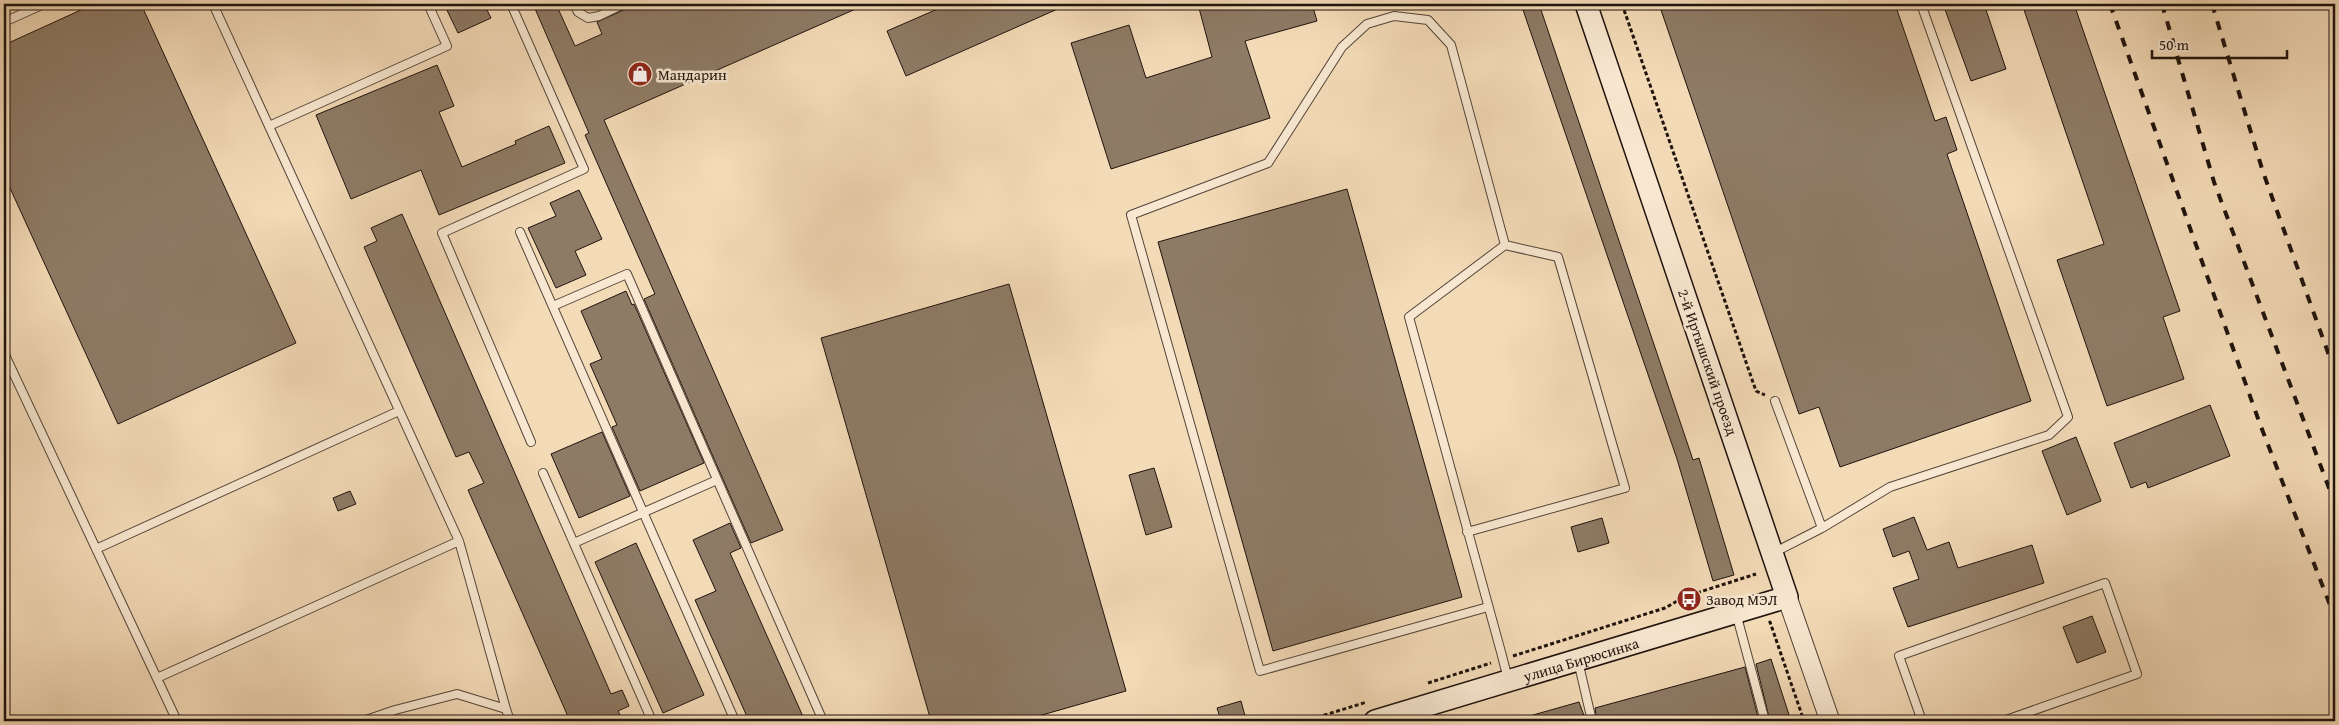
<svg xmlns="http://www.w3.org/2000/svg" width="2339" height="725" font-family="'Gentium Book Plus',serif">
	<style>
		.building { fill: #8e7b66; stroke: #1f130d }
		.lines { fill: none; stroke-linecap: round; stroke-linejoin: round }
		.service-casing { stroke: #544538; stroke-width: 10 }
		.tertiary-casing { stroke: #544538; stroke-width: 21 }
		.secondary-casing { stroke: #1f130d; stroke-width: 24 }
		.path { stroke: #1f130d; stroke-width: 3; stroke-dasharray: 4 2.5; stroke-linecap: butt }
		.service { stroke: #f8e8d1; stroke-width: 8 }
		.tertiary { stroke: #f8e8d1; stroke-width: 19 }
		.secondary { stroke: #f8e8d1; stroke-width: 21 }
		.rail { stroke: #1f130d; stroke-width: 4; stroke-dasharray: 9 9; stroke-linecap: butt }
		.labels { text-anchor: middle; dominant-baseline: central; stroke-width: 5; stroke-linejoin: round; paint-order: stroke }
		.poi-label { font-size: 15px; fill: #1f130d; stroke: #f8e8d1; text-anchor: start }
		.street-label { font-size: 15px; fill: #1f130d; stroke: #f8e8d1 }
	</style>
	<rect width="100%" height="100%" fill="#f4dbb8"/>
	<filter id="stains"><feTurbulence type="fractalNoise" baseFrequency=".004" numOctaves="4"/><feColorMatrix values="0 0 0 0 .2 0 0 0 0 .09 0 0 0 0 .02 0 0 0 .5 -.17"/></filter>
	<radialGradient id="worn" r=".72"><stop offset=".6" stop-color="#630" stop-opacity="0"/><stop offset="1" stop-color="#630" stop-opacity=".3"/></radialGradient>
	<path class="building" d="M94,4h47l155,339 -178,81 -114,-249v-130z
		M444,4h40l7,14 -33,15z
		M533,4h23l19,42 27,-12 -5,-12 29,-13 4,-5h237l-263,116 179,410 -32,13 -107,-244 11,-5 -70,-159 4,-2z
		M949,4h120l-163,72 -19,-45z
		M1213,4h99l5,17 -72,20 25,77 -159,51 -40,-126 58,-18 17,53 66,-21 -13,-49z
		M1521,4h18l154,456 6,-2 35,117 -21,6 -36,-122z
		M1659,4h236l40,117 11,-4 11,33 -10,4 84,247 -191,66 -21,-60 -20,7z
		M1943,4h41l22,65 -35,12z
		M2022,4h52l106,307 -17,6 21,62 -77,27 -50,-146 47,-16z
		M437,65l17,41 -15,6 23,55 54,-23 -1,-3 34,-15 16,37 -126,52 -18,-45 -70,29 -35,-84z
		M1347,189l115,408 -189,54 -115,-409z
		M579,190l23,49 -27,12 11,24 -30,13 -28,-60 28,-12 -6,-13z
		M402,214l209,480 11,-4 7,16 -11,5 5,10h-53l-102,-231 16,-7 -15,-31 -13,5 -92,-210 13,-6 -6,-13z
		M1009,284l117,407 -105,30h-90l-110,-383z
		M626,291l6,14 2,-1 70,159 -64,28 -28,-64 5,-2 -27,-61 12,-5 -21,-48z
		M2210,405l20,51 -82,32 -2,-6 -15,6 -17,-45z
		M602,432l28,64 -51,22 -28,-64z
		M2076,437l25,64 -34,14 -25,-64z
		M1154,468l18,59 -26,8 -17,-60z
		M350,491l6,13 -18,7 -5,-13z
		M1914,517l13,33 22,-8 9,26 74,-23 12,38 -136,44 -15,-39 26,-9 -10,-28 -16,6 -10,-28z
		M1602,518l7,25 -31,9 -7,-25z
		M730,523l11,25 -11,5 75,168h-56l-54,-121 21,-9 -23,-51z
		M636,543l68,152 -41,18 -68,-151z
		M2092,616l14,36 -29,11 -14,-36z
		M1771,659l20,62h-21l-14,-57z
		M1745,667l14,54h-162l-2,-13z
		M1241,701l4,15 -24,5 -4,-13z
		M1579,702l7,19h-59l-1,-4z"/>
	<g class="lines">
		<defs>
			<path id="service" d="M213,4l246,537 47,168
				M511,4l73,165 -142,64 89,209
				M574,4l4,8 10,6 11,-2 25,-12
				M4,22l40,-18
				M269,126l178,-80 -19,-42
				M520,232l215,489
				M553,306l74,-32 196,447
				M4,353l173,368
				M543,473l109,248
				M1822,528l68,-41 159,-52 19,-18 -147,-413
				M1467,532l158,-44 -67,-231 -53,-12
				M574,543l143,-63
				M96,549l303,-138
				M1773,553l49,-25 -47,-127
				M1488,607l-228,64 -129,-456 137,-52 74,-116 25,-23 27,-8 34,4 23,25 54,200 -96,72 92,335 7,27
				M1736,613l29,108
				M1578,661l14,60
				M157,678l302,-137
				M363,721l32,-11 62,-16 49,15 4,12
				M1922,721l-23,-65 206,-73 32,91 -134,47"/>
			<path id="tertiary" d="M1787,597l43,124"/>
			<g id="secondary">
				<path id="s1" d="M1375,721l412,-124 -201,-593"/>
			</g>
		</defs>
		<use href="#service" class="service-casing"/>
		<use href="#tertiary" class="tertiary-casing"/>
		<use href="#secondary" class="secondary-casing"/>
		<path class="path" d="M1622,4l134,387 9,4
			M1769,623l1,-1 34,99
			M1513,656l152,-48 19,-11 72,-23
			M1428,683l63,-20
			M1305,721l62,-19"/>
		<use href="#service" class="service"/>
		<use href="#tertiary" class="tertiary"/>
		<use href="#secondary" class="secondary"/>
		<path class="rail" d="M2110,4l150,420 75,194
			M2162,4l52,178 121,322
			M2212,4l51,168 72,200"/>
	</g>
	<defs>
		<symbol id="shop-disc" viewBox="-11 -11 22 22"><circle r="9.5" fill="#8f2418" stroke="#f8e8d1"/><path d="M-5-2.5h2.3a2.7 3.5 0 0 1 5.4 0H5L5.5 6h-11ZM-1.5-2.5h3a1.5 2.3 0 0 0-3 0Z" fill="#fff"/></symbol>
		<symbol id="bus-disc" viewBox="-11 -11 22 22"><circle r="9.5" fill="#8f2418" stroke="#f8e8d1"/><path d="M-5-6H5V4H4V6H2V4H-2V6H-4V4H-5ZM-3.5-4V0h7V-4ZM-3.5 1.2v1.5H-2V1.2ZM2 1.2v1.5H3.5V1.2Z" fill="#fff"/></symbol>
	</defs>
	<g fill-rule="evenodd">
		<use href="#shop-disc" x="626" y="60" width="28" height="28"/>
		<use href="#bus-disc" x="1675" y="585" width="28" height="28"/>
	</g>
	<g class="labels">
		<g class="poi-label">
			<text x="658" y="74">Мандарин</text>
			<text x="1706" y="599">Завод МЭЛ</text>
		</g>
		<g class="street-label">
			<text transform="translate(1708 362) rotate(71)">2-й Иртышский проезд</text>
			<text stroke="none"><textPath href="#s1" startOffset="215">улица Бирюсинка</textPath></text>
		</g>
	</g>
	<rect width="2339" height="725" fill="none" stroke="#f4dbb8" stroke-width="20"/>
	<rect x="5" y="5" width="2329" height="715" fill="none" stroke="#1f130d" stroke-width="2.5"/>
	<rect x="10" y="10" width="2319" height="705" fill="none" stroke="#1f130d"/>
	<path d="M2152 50v8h135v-8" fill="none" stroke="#1f130d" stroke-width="2.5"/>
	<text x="2159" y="50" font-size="15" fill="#1f130d" stroke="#f8e8d1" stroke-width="4" paint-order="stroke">50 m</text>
	<rect width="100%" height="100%" filter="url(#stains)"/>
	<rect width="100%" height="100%" fill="url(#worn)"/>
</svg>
